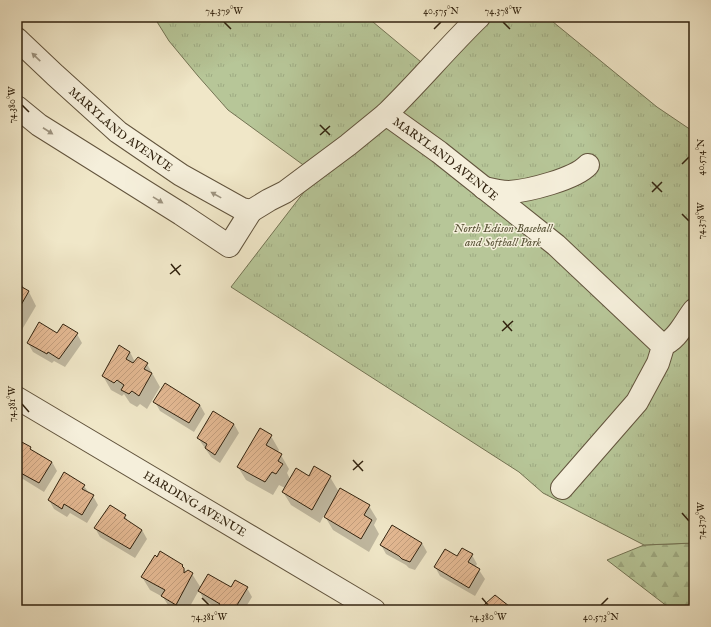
<svg xmlns="http://www.w3.org/2000/svg" width="711" height="627" font-family="'IM FELL English',serif">
	<style>
		.forest { fill: url(#forest-firs); stroke: #747454 }
		.park { fill: url(#park-tufts); stroke: #747454 }
		.shadow { fill: #0003 }
		.building { fill: url(#building-hatch); stroke: #32230f }
		.lines { fill: none; stroke-linecap: round; stroke-linejoin: round }
		.minor-casing { stroke: #62543d; stroke-width: 24 }
		.minor { stroke: #f5efdb; stroke-width: 22 }
		.oneway { fill: #9d937f }
		.ticks { fill: none; stroke: #32230f; stroke-width: 1.5 }
		.labels { text-anchor: middle; dominant-baseline: central; stroke-width: 3; stroke-linejoin: round; paint-order: stroke }
		.street-label { font-size: 12px; fill: #32230f; stroke: #f5efdb }
		.park-label { font-size: 12px; font-style: italic; fill: #5a5438; stroke: #f5efdb }
		.neatline { fill: none; stroke: #32230f; stroke-width: 1.5 }
		.ticks-label { font-size: 10px; text-anchor: middle; fill: #32230f }
	</style>
	<defs>
		<pattern id="forest-firs" width="22" height="20" patternUnits="userSpaceOnUse"><rect width="22" height="20" fill="#b7c698"/><path d="M5 1l3.5 6h-7zM16 11l3.5 6h-7z" fill="#9eaa82"/></pattern>
		<pattern id="park-tufts" width="24" height="20" patternUnits="userSpaceOnUse"><rect width="24" height="20" fill="#b7c698"/><path d="M3 7l-1-3M5 7V3M7 7l1-3M15 17l-1-3M17 17v-4M19 17l1-3" fill="none" stroke="#9eaa82"/></pattern>
		<pattern id="building-hatch" width="6" height="6" patternUnits="userSpaceOnUse"><rect width="6" height="6" fill="#e3b892"/><path d="M-1 1l2-2M0 6l6-6M5 7l2-2" fill="none" stroke="#c39e7d"/></pattern>
	</defs>
	<rect width="100%" height="100%" fill="#f0e7c8"/>
	<filter id="stains"><feTurbulence type="fractalNoise" baseFrequency=".005" numOctaves="4"/><feColorMatrix values="0 0 0 0 .2 0 0 0 0 .09 0 0 0 0 .02 0 0 0 .5 -.17"/></filter>
	<radialGradient id="worn" r=".72"><stop offset=".6" stop-color="#630" stop-opacity="0"/><stop offset="1" stop-color="#630" stop-opacity=".3"/></radialGradient>
	<path class="forest" d="M694,543v67h-22l-65,-50 37,-15z"/>
	<path class="park" d="M154,17h213l54,45 54,-45h72l110,90 37,25v411l-50,2 -101,-52 -24,-21 -288,-185 86,-112 -89,-65 -30,-34 -29,-35z"/>
	<path class="shadow" d="M17,281l3,2 4,7 5,2 7,14 -19,32z
		M57,334h20l5,9 -17,24 -11,-6 -2,2 -19,-11 -5,-9z
		M130,352l5,10 12,2 13,23 -13,22 -7,-5 -3,3 -7,-4 -6,-9 -2,2 -11,-6 -8,-14z
		M155,402l45,3 5,9 -11,18 -34,-21z
		M234,424l5,9 -19,30 -9,-6 -13,-19z
		M271,436l8,14 -2,3 4,2 8,14 -2,4 3,6 19,-2 5,-9 16,9 9,15 30,14 8,13 -3,6 5,9 -10,18 -36,-22 -9,-15 -4,8 -29,-18 -8,-13 2,-4 -6,-3 -6,10 -27,-15 -8,-13z
		M17,444l13,4 2,3 20,11 5,9 -13,21 -21,-13 -2,2 -4,-2z
		M84,486l5,7 4,3 5,9 -11,18 -17,-10 -3,4 -13,-8 -5,-9z
		M125,516l4,7 13,7 5,9 -12,19 -35,-21 -5,-9z
		M422,543l5,9 -12,18 -6,-2 -3,-3 -20,-11 -5,-9z
		M161,553l21,13 5,7 5,1 9,14h46l5,9 -8,13h-23l-17,-10 -5,-10 -11,20h-17l-8,-13 -13,-7 -8,-13z
		M472,555l5,9 -2,3 4,3 6,9 -10,17 -35,-20 -5,-9 23,-10z"/>
	<path class="building" d="M17,280l4,2 1,5 7,4 -12,21z
		M39,322l18,11 6,-9 15,9 -19,26 -11,-7 -1,2 -20,-11z
		M119,345l11,7 -4,7 7,4 5,-6 10,6 -4,6 8,4 -13,23 -7,-5 -3,3 -8,-4 3,-5 -7,-5 -3,3 -12,-7z
		M165,383l35,22 -11,18 -36,-21z
		M213,411l21,13 -19,31 -10,-7 2,-4 -10,-6z
		M260,428l12,7 -6,10 16,9 -4,7 5,3 -7,10 -4,-2 -7,10 -28,-15z
		M18,440l13,7 -1,2 22,13 -13,21 -22,-12v-29z
		M314,466l17,10 -19,34 -30,-18 14,-24 13,8z
		M64,472l21,13 -3,4 12,6 -12,20 -18,-11 -2,5 -14,-9z
		M340,488l30,17 -6,10 8,5 -11,19 -37,-22z
		M110,505l16,10 -2,3 18,12 -12,19 -36,-21z
		M392,525l30,18 -12,19 -8,-3 -3,-3 -19,-11z
		M462,548l11,6 -5,8 12,7 -11,19 -35,-21 11,-18 12,7z
		M160,551l23,14 -1,1 2,2v5l4,-3 5,3 -17,32 -15,-9 4,-6 -24,-13 14,-22 2,2z
		M208,574l23,13 4,-7 13,7 -14,23h-11l-5,-3 2,-3 -22,-13z
		M495,595l19,15h-33l4,-6z"/>
	<g class="lines">
		<defs>
			<g id="minor">
				<path id="s1" d="M17,39l38,36 63,57 63,43 61,34 9,2 18,-11 16,-8 63,-47 38,-31 53,38 117,93 106,100v5l-4,13 -21,39 -75,86"/>
				<path d="M17,107l22,18 142,89 48,32 22,-35"/>
				<path d="M386,114c32,-31 61,-66 93,-97"/>
				<path d="M484,188c8,2 17,4 25,4 19,-1 66,-13 79,-27"/>
				<path d="M662,345c15,-4 23,-24 32,-35"/>
				<path id="s2" d="M17,398l357,212"/>
			</g>
		</defs>
		<use href="#minor" class="minor-casing"/>
		<use href="#minor" class="minor"/>
	</g>
	<defs><path id="oneway-solid" d="M-6-.8H1V-3.2L6.5 0L1 3.2V.8H-6Z"/></defs>
	<g class="oneway">
		<use href="#oneway-solid" transform="translate(36 57) rotate(-136)"/>
		<use href="#oneway-solid" transform="translate(48 131) rotate(33)"/>
		<use href="#oneway-solid" transform="translate(216 195) rotate(-151)"/>
		<use href="#oneway-solid" transform="translate(158 200) rotate(32)"/>
	</g>
	<path class="ticks" d="M224,22l7,7M503,22l7,7M434,29l7,-7M22,105l7,7M320,125l10,10M320,135l10,-9M682,164l7,-7M652,182l10,10M652,192l10,-10M682,214l7,7M171,264l9,11M170,274l11,-9M503,321l9,10M502,331l11,-10M22,404l7,8M353,460l10,11M353,470l10,-9M682,513l7,8M202,598l7,7M482,598l6,7M601,605l7,-7"/>
	<g class="labels">
		<g class="street-label">
			<text stroke="none"><textPath href="#s1" startOffset="138">MARYLAND AVENUE</textPath></text>
			<text stroke="none"><textPath href="#s1" startOffset="534">MARYLAND AVENUE</textPath></text>
			<text stroke="none"><textPath href="#s2" startOffset="207">HARDING AVENUE</textPath></text>
		</g>
		<g class="park-label">
			<text x="503" y="228">North Edison Baseball<tspan x="503" dy="14">and Softball Park</tspan></text>
		</g>
	</g>
	<rect width="711" height="627" fill="none" stroke="#f0e7c8" stroke-width="44"/>
	<rect x="22" y="22" width="667" height="583" class="neatline"/>
	<g class="ticks-label">
		<text x="224" y="14">74.379°W</text>
		<text x="441" y="14">40.575°N</text>
		<text x="503" y="14">74.378°W</text>
		<text transform="translate(11 105) rotate(-90)" y="4">74.380°W</text>
		<text transform="translate(700 157) rotate(-90)" y="4">40.574°N</text>
		<text transform="translate(700 221) rotate(-90)" y="4">74.378°W</text>
		<text transform="translate(11 404) rotate(-90)" y="4">74.381°W</text>
		<text transform="translate(700 521) rotate(-90)" y="4">74.379°W</text>
		<text x="209" y="620">74.381°W</text>
		<text x="488" y="620">74.380°W</text>
		<text x="601" y="620">40.573°N</text>
	</g>
	<rect width="100%" height="100%" filter="url(#stains)"/>
	<rect width="100%" height="100%" fill="url(#worn)"/>
</svg>
